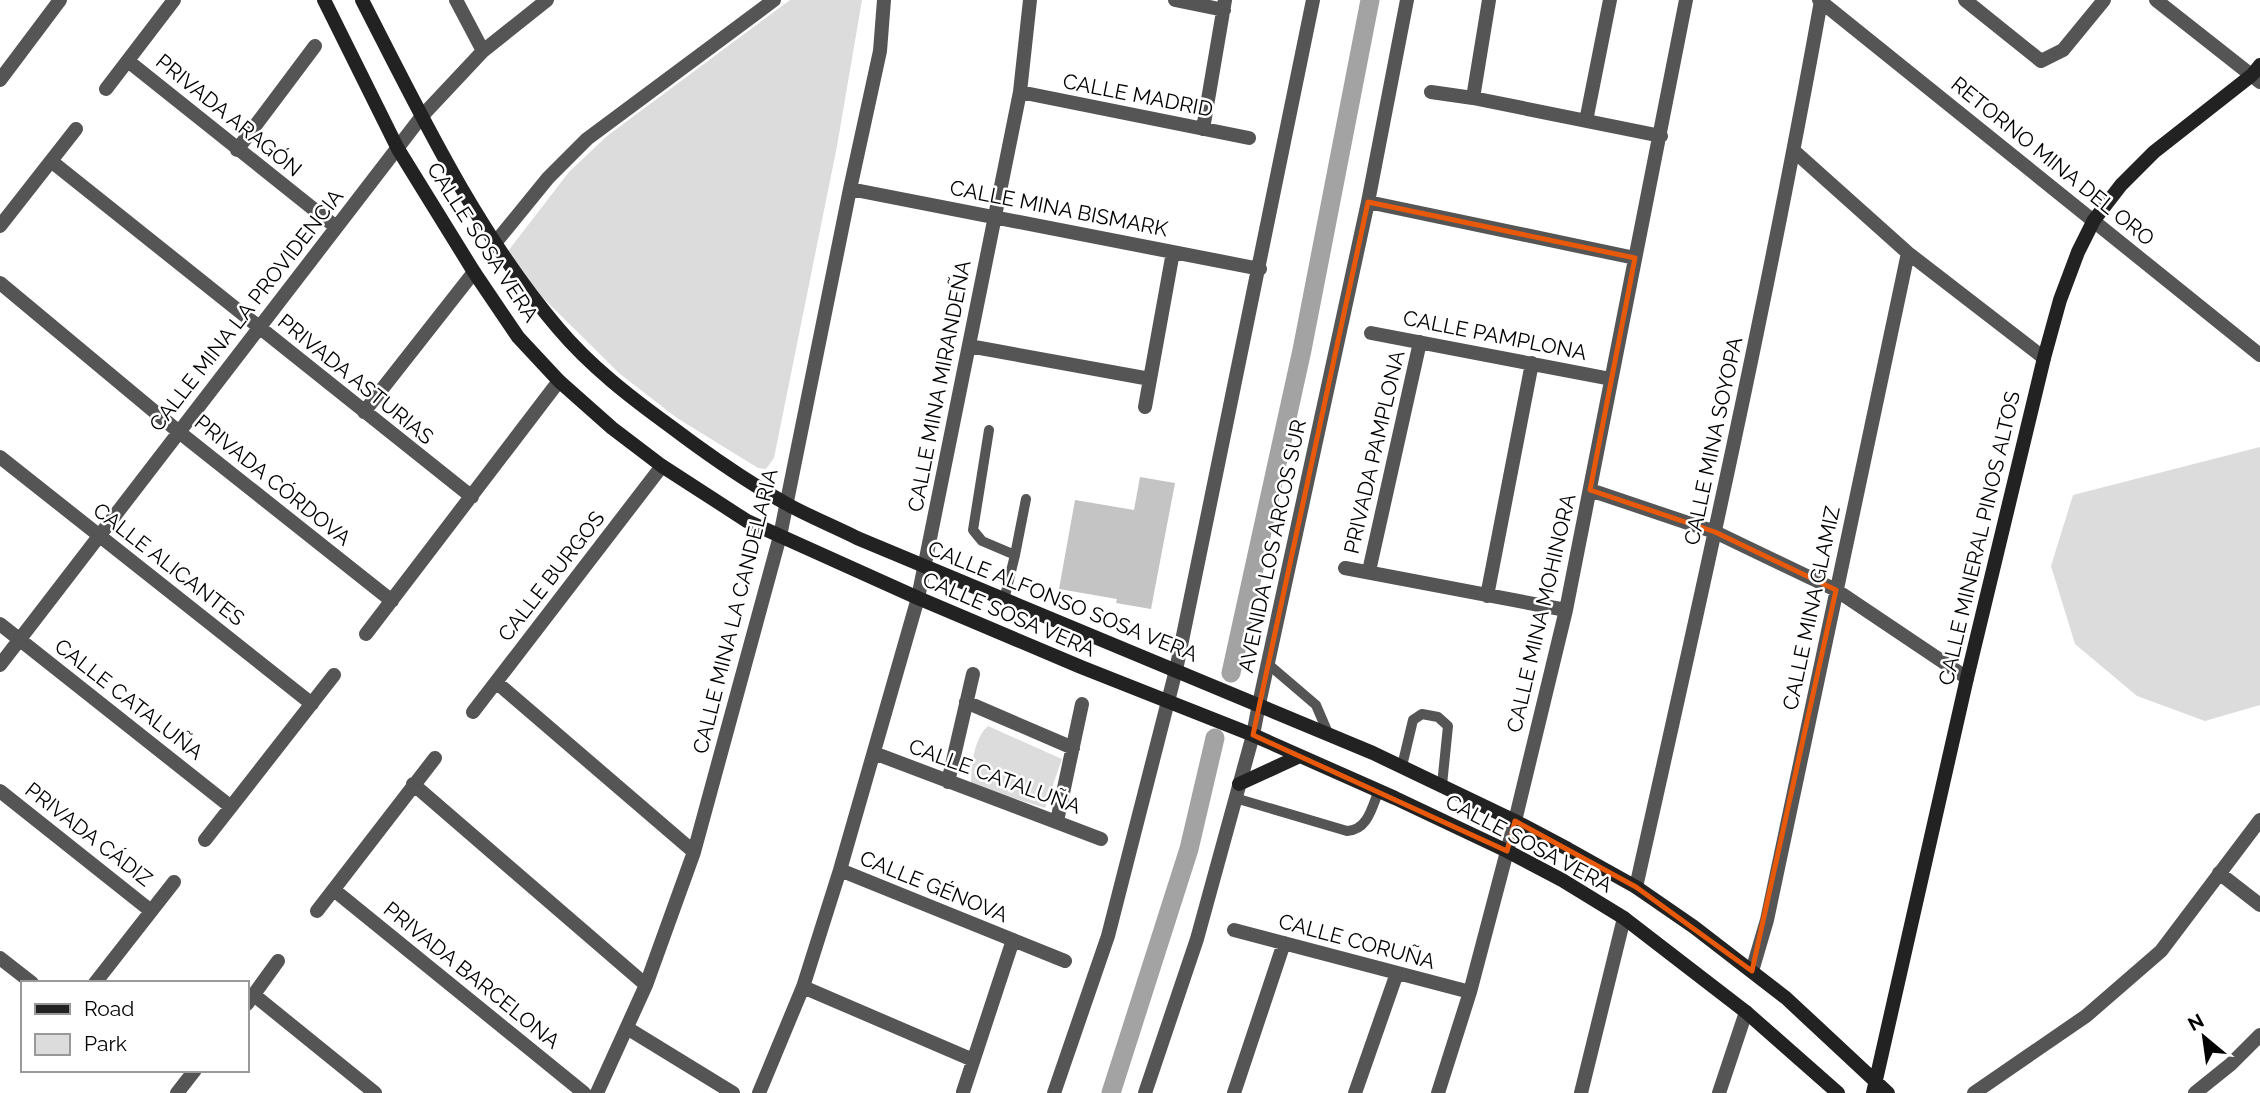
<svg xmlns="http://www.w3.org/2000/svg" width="2260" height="1093" font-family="Raleway,sans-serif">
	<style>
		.green { fill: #dcdcdc }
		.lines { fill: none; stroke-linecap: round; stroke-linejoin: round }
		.canal { stroke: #a3a3a3; stroke-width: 19 }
		.building { fill: #c4c4c4 }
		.service { stroke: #555; stroke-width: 10 }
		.minor { stroke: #555; stroke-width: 14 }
		.tertiary { stroke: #555; stroke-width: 14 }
		.secondary { stroke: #222; stroke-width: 14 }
		.marked { fill: none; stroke: #e8590c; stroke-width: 5; stroke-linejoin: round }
		.labels { text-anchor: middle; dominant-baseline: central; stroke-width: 5; stroke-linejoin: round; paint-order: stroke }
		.street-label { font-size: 21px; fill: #000; stroke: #fff }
	</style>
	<rect width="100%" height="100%" fill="#fff"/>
	<path class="green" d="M790,0h72l-25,146 -63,312 -8,11 -8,-1 -81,-50 -57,-44 -87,-86 -25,-37 61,-79 38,-36z
		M2260,447v258l-55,16 -68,-25 -62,-52 -24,-78 22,-71z
		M988,726l74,33 -17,49 -74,-23c0,-19 3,-47 17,-59z"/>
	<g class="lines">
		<path class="canal" d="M1231,673l71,-323 68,-350
			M1111,1093l78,-244 26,-111"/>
	</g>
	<path class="building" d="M1140,477l35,6 -24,126 -35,-6 1,-4 -58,-10 16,-89 59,10z"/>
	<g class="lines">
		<path class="service" d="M989,430l-16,100 9,11 33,14 -11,45
			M1015,555l11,-56
			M1268,664l48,41 12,28
			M1402,766l11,-46 9,-6 16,3 10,9 -6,59
			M1235,798l112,33c21,-1 25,-24 32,-41"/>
		<path class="minor" d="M456,0l27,51
			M1175,0l49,10
			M1819,0l441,355
			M1965,0l76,61 22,-11 41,-50
			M2156,0l104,82
			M128,61l208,166
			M106,89l68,-89
			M1020,92l229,46
			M1431,92l42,6 188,38
			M1473,98l16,-98
			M1586,121l24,-121
			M1203,129l22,-129
			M237,150l78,-104
			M1794,151l114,102 136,105
			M51,161l421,336
			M850,189l410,80
			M1368,202l267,56
			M0,226l76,-97
			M495,243l53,-65 39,-39 187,-139
			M0,283l179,149 213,169
			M1371,333l240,46
			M969,346l181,33
			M1145,407l28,-155
			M364,412l110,-140
			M0,457l312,247
			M1590,490l125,42 121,58 131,88
			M1345,568l221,42
			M1369,571l51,-229
			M1487,596l45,-233
			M0,624l231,183
			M366,634l193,-253
			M0,665l422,-549 61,-65 64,-51
			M1176,670l137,-670
			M496,682l198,170
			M966,702l107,46
			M1259,704l109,-502 39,-202
			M473,712l189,-246
			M874,753l227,86
			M948,782l25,-108
			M413,784l233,201
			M0,791l151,120
			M1057,821l25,-117
			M205,840l129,-165
			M840,870l225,91
			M2219,873l41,32
			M1636,887c66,-294 132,-589 185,-886
			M334,890l250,203
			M317,911l118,-153
			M1234,930l236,62
			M0,958l32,25
			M1752,971l15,-51 141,-667
			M95,983l79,-101
			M803,987l170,73
			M254,995l121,98
			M247,1004l31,-43
			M627,1028l106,65
			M963,1092l50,-152
			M177,1093l18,-23
			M597,1093l49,-108 48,-133 86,-316 70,-347 30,-138 4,-51
			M759,1093l44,-106 37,-117 78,-272 102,-506 10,-92
			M1234,1093l50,-150
			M1355,1093l42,-120
			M1438,1093l32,-101 45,-171 51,-211 120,-610
			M1581,1093l43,-175
			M1719,1093l27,-81
			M1974,1093l112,-77 75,-65 99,-131
			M2195,1093l36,-29 29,-29"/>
		<path class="tertiary" d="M0,80l60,-80
			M1054,1093l54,-157 68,-266
			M1145,1093l52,-154 56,-204 6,-31"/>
		<path class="secondary" d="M324,0l74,149 76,123 44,65 41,44 53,47 50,38 85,55 171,77 163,69 172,68 142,63 112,53 55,29 62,38 122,94 92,81
			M362,0c57,111 115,233 196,328 32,38 72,69 112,98 37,28 74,54 115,77 23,13 48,23 72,35l516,215 142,68 53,28 68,38 58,40 92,71 102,95
			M1239,784l61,-28
			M1873,1093l94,-415 77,-320 16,-58 18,-48 16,-32 27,-35 33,-33 98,-77 8,-10"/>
	</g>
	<path class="marked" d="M1368,202l267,56 -45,232 125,42 121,58 -84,381 -116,-84 -121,-66 -8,30 -254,-116z"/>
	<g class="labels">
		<g class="street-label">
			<text transform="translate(1138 95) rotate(11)">CALLE MADRID</text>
			<text transform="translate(229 115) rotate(39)">PRIVADA ARAGÓN</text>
			<text transform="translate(2053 161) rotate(39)">RETORNO MINA DEL ORO</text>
			<text transform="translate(1059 208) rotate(11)">CALLE MINA BISMARK</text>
			<text transform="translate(483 242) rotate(57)">CALLE SOSA VERA</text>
			<text transform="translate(246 310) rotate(-52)">CALLE MINA LA PROVIDENCIA</text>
			<text transform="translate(1495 335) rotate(11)">CALLE PAMPLONA</text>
			<text transform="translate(356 379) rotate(39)">PRIVADA ASTURIAS</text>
			<text transform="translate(939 386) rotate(-79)">CALLE MINA MIRANDEÑA</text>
			<text transform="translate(1713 441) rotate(-78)">CALLE MINA SOYOPA</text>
			<text transform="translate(1374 452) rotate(-77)">PRIVADA PAMPLONA</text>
			<text transform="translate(273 480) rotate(39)">PRIVADA CÓRDOVA</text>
			<text transform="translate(1979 538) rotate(-77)">CALLE MINERAL PINOS ALTOS</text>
			<text transform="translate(1272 546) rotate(-78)">AVENIDA LOS ARCOS SUR</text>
			<text transform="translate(169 564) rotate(38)">CALLE ALICANTES</text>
			<text transform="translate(551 576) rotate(-52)">CALLE BURGOS</text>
			<text transform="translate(1063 601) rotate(22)">CALLE ALFONSO SOSA VERA</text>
			<text transform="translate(1811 608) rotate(-78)">CALLE MINA GLAMIZ</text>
			<text transform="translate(735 611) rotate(-76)">CALLE MINA LA CANDELARIA</text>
			<text transform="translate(1541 613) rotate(-77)">CALLE MINA MOHINORA</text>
			<text transform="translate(1009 614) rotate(23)">CALLE SOSA VERA</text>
			<text transform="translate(129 699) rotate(38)">CALLE CATALUÑA</text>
			<text transform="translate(995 776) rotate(20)">CALLE CATALUÑA</text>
			<text transform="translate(89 834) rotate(38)">PRIVADA CÁDIZ</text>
			<text transform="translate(1529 843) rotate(28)">CALLE SOSA VERA</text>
			<text transform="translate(934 886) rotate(22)">CALLE GÉNOVA</text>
			<text transform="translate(1357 941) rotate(15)">CALLE CORUÑA</text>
			<text transform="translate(472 975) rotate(39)">PRIVADA BARCELONA</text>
		</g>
	</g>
	<rect x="21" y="981" width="228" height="91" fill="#ffffff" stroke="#999999" stroke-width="2"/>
	<rect x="35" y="1004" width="35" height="10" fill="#222222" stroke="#999999" stroke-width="2"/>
	<text x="84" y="1016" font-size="21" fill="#000000">Road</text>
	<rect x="35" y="1034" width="35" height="21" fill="#dcdcdc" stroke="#999999" stroke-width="2"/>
	<text x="84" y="1051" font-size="21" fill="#000000">Park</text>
	<g transform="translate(2204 1037) rotate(331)" stroke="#ffffff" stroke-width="5" paint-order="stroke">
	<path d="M0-5L12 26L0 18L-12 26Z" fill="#000000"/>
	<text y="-10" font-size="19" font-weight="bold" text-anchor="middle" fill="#000000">N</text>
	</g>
</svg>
